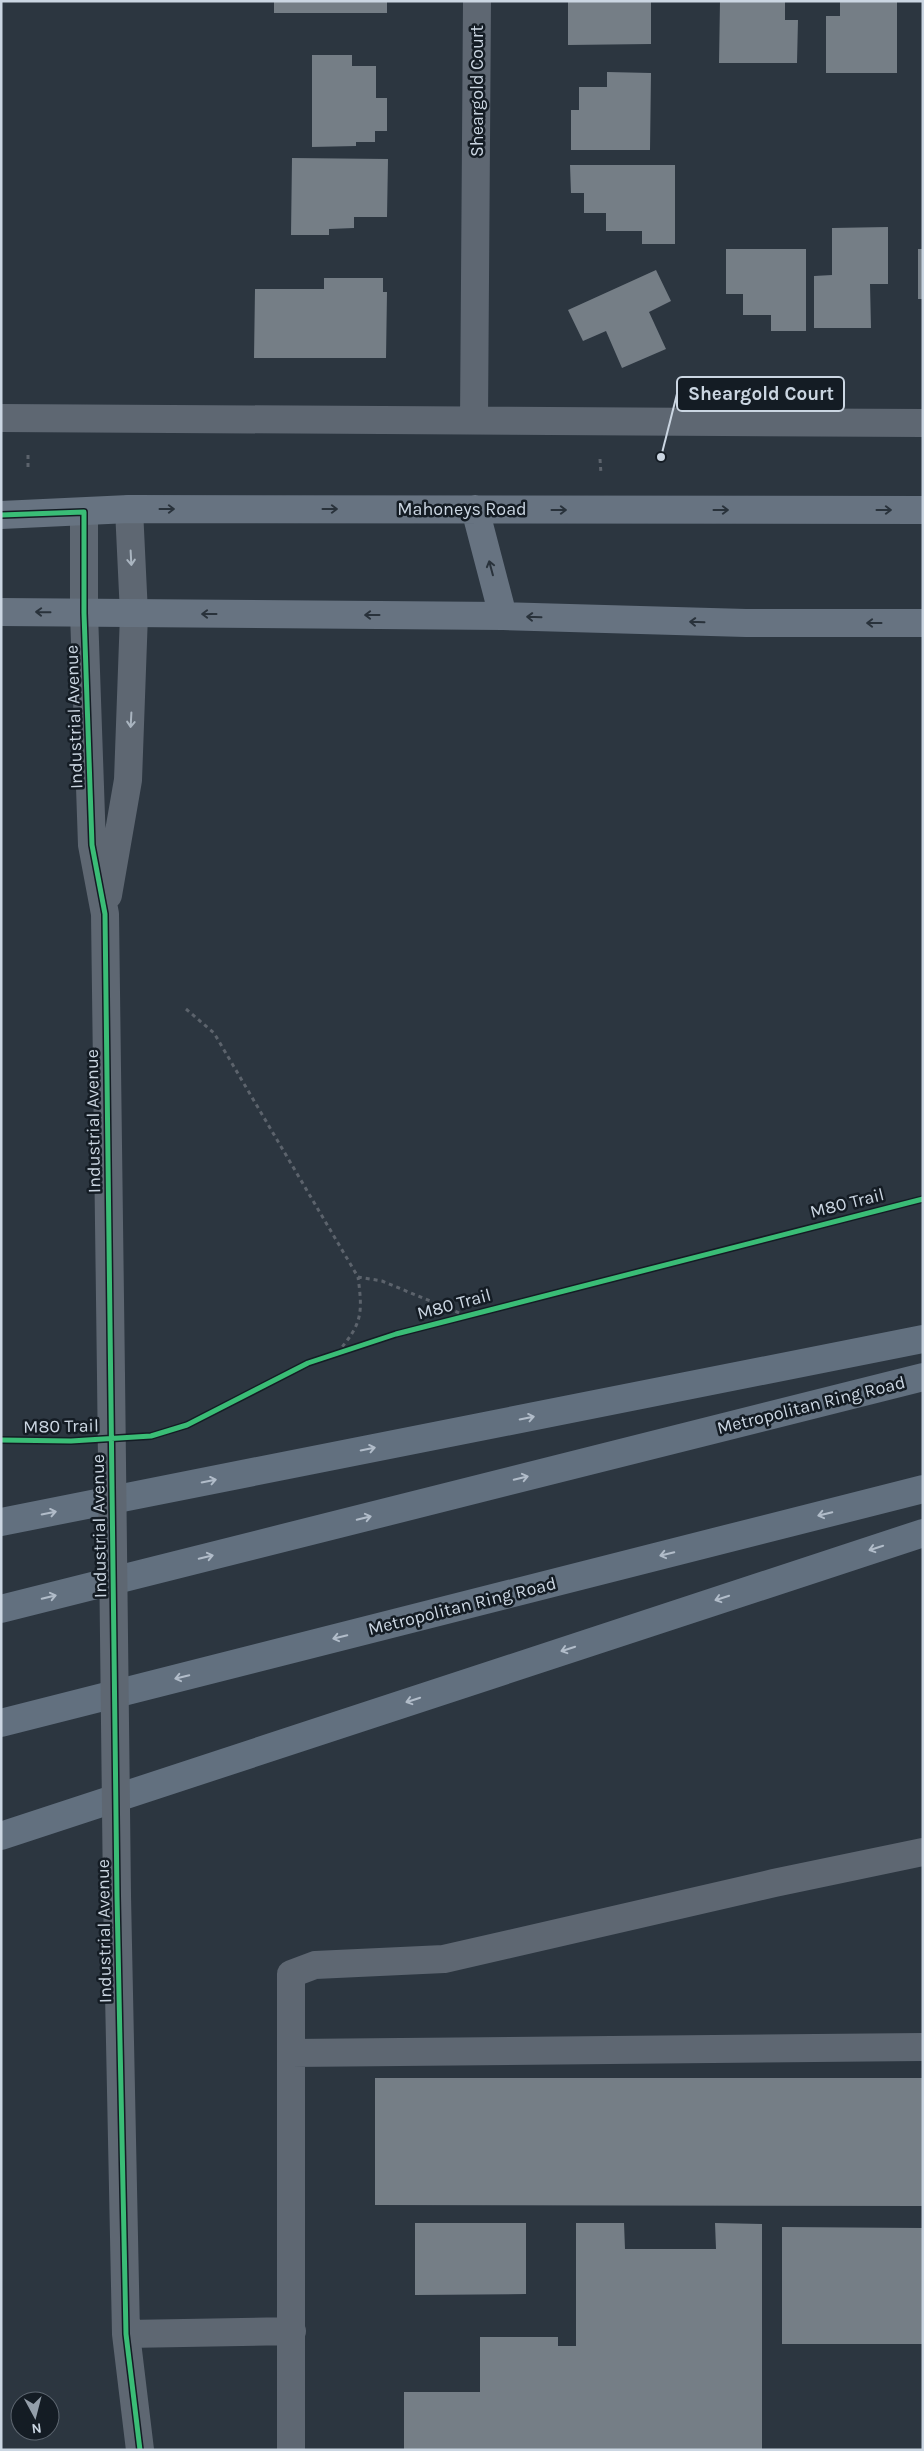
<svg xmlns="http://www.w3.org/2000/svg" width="924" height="2451" font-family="Karla,sans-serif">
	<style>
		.building { fill: #757e86 }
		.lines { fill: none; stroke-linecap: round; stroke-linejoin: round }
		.path { stroke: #5c636c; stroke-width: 3; stroke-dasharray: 4 4; stroke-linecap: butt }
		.minor { stroke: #5e6772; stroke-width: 28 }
		.major { stroke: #677381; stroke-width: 28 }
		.highway { stroke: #62707f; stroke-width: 28 }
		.minor-bridge { stroke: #5e6772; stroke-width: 28 }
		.cycleway-casing { stroke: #141c24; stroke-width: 8 }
		.cycleway { stroke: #3abd76; stroke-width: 5 }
		.oneway { stroke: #29323b }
		.oneway2 { stroke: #aab5c0 }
		.oneway3 { stroke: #b1bcc9 }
		.labels { text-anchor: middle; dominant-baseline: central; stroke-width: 5; stroke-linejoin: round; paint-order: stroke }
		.street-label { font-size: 18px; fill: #cbd6e2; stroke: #141c24 }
		.leader { fill: none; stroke: #cbd6e2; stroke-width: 2 }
		.callout-dot { fill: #cbd6e2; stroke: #141c24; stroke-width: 2 }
		.callout { fill: #141c24; stroke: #cbd6e2; stroke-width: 2 }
		.callout-label { font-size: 19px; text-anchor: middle; font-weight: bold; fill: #cbd6e2 }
	</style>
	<rect width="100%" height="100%" fill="#2c3640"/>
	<path class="building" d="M274,1h113v12h-113z
		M568,1h83v43l-83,1z
		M720,1h65v19h13l-1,43h-78z
		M840,1h57v72h-71v-57h14z
		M312,55h40v11h24v32h11v33h-12v11h-19v4l-44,1z
		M607,72l44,1 -1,77h-79v-40h8v-23h28z
		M292,158l96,1 -1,58h-33v11l-25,1v6h-38z
		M570,165h105v79h-33v-13h-36v-18h-22v-20h-13z
		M888,227v57h-18l1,44h-57v-52l18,-1v-47z
		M726,249h80v82h-35v-16h-28v-21h-17z
		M918,249h5v50h-5z
		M656,270l15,31 -22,11 17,37 -44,19 -16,-37 -23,10 -15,-31z
		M324,278h59v14h4l-1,66h-132l1,-69h69z
		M375,2078h548v128l-548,-1z
		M415,2223h111v71l-111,1z
		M576,2223h48l1,26h91l-1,-26 47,1v226h-358v-58h76v-55h78v9h18z
		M782,2227l141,1v116h-141z"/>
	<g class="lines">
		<path class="path" d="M600,459l1,15
			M28,467v-12
			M186,1009l28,24 144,244 24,4 82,34
			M337,1353c25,-29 26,-39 21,-76"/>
		<path class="minor" d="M1,418l922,5
			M474,420l3,-419
			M84,512v101l8,232 13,69 6,462
			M108,895l20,-115 6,-166 -5,-105
			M117,1896l9,438 14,116
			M291,2053l632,-6
			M126,2334l166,-3
			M291,2450v-476l24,-9 129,-6 330,-76 149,-31"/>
		<path class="major" d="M475,509l28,107
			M1,515l128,-6 794,1
			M1,612l502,4 243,7h177"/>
		<path class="highway" d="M1,1522l922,-183
			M1,1609l922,-232
			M1,1723l922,-234
			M1,1836l922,-303"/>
		<path class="minor-bridge" d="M111,1376l6,520"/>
		<defs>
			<path id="cycleway" d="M1,515l83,-3v101l8,232 13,69 12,982 9,438 14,116
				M1,1440l70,1 80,-5 36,-11 121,-62 88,-29 527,-135"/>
		</defs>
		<use href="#cycleway" class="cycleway-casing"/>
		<use href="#cycleway" class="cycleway"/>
	</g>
	<defs><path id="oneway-shaft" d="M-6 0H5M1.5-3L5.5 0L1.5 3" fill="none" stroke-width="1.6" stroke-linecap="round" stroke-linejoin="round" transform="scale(1.25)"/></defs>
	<g class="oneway">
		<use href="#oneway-shaft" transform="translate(167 509)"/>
		<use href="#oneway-shaft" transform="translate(330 509)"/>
		<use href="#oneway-shaft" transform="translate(559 510)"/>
		<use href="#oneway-shaft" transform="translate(721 510)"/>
		<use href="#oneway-shaft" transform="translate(884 510)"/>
		<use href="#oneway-shaft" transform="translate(491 568) rotate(-105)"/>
		<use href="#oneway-shaft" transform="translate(43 612) rotate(-179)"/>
		<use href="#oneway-shaft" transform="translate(209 614) rotate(-180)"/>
		<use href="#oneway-shaft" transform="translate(372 615) rotate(-180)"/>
		<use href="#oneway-shaft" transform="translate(534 617) rotate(-178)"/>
		<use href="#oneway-shaft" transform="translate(697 622) rotate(-178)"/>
		<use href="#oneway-shaft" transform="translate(874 623) rotate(180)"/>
	</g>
	<g class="oneway2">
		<use href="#oneway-shaft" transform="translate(131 558) rotate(87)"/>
		<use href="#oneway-shaft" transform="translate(131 720) rotate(93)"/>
	</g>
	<g class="oneway3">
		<use href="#oneway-shaft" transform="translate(527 1418) rotate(-11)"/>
		<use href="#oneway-shaft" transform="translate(368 1449) rotate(-11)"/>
		<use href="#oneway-shaft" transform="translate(521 1478) rotate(-14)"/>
		<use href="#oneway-shaft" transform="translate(209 1481) rotate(-11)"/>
		<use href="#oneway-shaft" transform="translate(49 1513) rotate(-11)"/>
		<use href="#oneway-shaft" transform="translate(825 1514) rotate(166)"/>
		<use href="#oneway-shaft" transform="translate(364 1518) rotate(-14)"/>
		<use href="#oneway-shaft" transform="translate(876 1548) rotate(162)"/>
		<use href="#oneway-shaft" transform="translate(667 1554) rotate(166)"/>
		<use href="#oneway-shaft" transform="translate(206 1557) rotate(-14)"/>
		<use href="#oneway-shaft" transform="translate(49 1597) rotate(-14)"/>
		<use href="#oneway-shaft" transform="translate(722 1598) rotate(162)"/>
		<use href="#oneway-shaft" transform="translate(340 1637) rotate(166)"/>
		<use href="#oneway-shaft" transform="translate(568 1649) rotate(162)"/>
		<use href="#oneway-shaft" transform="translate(182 1677) rotate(166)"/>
		<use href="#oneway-shaft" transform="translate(413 1700) rotate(162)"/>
	</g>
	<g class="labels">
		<g class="street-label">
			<text transform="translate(477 91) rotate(-90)">Sheargold Court</text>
			<text x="462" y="509">Mahoneys Road</text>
			<text transform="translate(74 717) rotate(-92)">Industrial Avenue</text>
			<text transform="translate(93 1121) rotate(-91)">Industrial Avenue</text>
			<text transform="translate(847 1203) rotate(-14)">M80 Trail</text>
			<text transform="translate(454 1304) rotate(-15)">M80 Trail</text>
			<text transform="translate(811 1405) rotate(-14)">Metropolitan Ring Road</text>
			<text transform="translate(61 1426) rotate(-1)">M80 Trail</text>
			<text transform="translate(99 1526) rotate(-91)">Industrial Avenue</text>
			<text transform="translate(462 1606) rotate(-14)">Metropolitan Ring Road</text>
			<text transform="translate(104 1931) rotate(-91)">Industrial Avenue</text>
		</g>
	</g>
	<path class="leader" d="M661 457L677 394"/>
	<circle class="callout-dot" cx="661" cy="457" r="5"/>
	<rect class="callout" x="677" y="377" width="167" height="34" rx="5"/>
	<g class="callout-label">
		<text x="761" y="400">Sheargold Court</text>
	</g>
	<rect width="924" height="2451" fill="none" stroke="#cbd6e2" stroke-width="5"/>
	<g transform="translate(35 2416) rotate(173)"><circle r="24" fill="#141c24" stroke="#5d6670"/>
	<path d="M0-4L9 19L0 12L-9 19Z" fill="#939ea9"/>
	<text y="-8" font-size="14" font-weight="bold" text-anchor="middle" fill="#cbd6e2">N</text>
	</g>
</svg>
